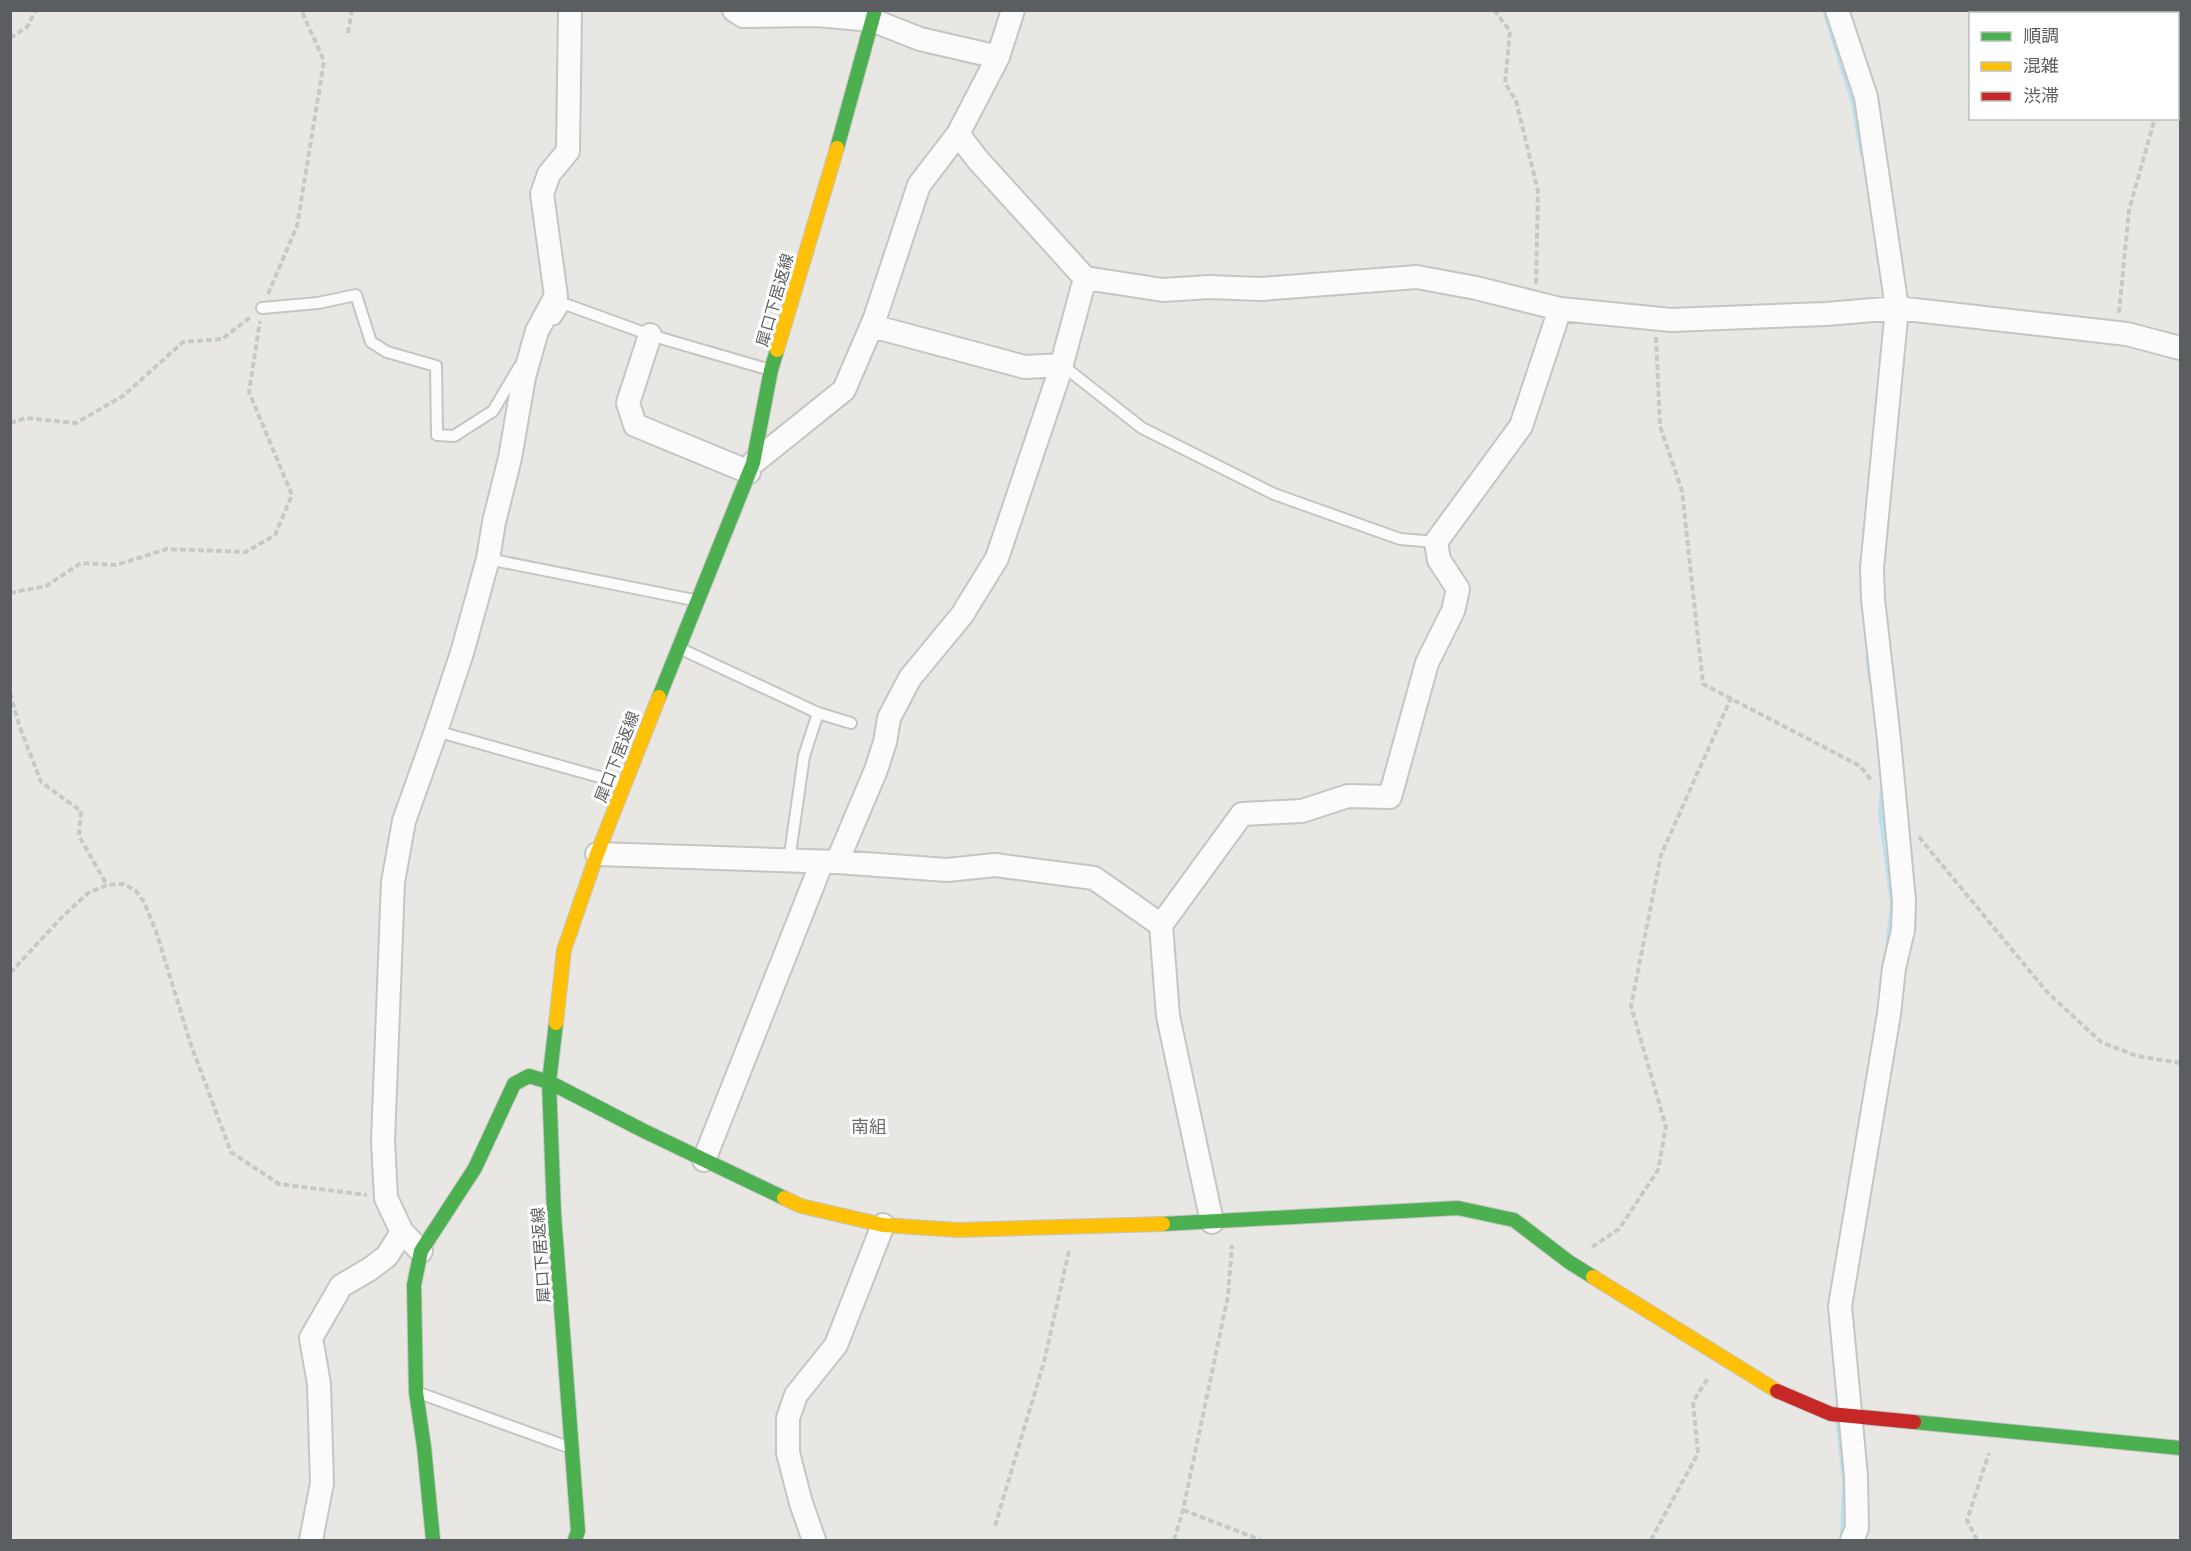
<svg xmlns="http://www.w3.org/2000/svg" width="2191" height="1551" font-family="Figtree,'Noto Sans JP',sans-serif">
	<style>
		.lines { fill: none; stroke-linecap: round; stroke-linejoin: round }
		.stream { stroke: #bcdff0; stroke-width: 6 }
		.lane-casing { stroke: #c5c5c4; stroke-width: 14 }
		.street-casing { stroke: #c5c5c4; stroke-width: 26 }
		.fast-casing { stroke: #c4c5c4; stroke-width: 16 }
		.slow-casing { stroke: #c4c5c4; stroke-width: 16 }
		.jam-casing { stroke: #c4c5c4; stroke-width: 16 }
		.path { stroke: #c5c9c7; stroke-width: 4; stroke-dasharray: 6 3; stroke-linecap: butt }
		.lane { stroke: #fcfbfb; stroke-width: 10 }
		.street { stroke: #fcfbfb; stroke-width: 22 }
		.fast { stroke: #4caf50; stroke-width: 14 }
		.slow { stroke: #ffc107; stroke-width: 14 }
		.jam { stroke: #c62828; stroke-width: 14 }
		.labels { text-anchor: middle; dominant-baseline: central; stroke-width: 6; stroke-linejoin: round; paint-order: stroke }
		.street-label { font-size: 16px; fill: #5a5e61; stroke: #fff }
		.neighbourhood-label { font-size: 18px; fill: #6b7072; stroke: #fff }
	</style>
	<rect width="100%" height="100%" fill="#e9e7e3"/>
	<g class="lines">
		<path class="stream" d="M1825,10l29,93 9,52
			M1868,657l3,23
			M1883,788l-2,24 12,91 -5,47
			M1839,1424l6,57 -2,58"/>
		<defs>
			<path id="lane" d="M262,308l56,-5 38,-8 15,47 16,10 49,14 1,69 17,1 39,-25 26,-44
				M555,319l10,-15 85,31 117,34
				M1062,365l80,63 132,66 126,45 36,3
				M488,559l206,41
				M681,649l137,64 33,10
				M436,731l185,52
				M789,861l15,-105 14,-43
				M422,1394l146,53"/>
			<path id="street" d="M734,10l9,6 74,-1 55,5 48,19 78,18
				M1837,10l29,87 31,211 -25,260 1,31 16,141 15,161 -1,29 -9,38 -5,46 -49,292 16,170 1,52 -5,12
				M958,134l20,26 107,118 78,12 46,-3 52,2 156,-12 59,11 84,21 111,11 155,-6 71,-6 230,26 53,14
				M872,326l153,41 37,-2
				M650,335l-22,68 7,22 114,47
				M753,463l91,-73 31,-72 44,-133 39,-51 40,-77 15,-47
				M597,854l240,8 39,-92 9,-28 4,-24 21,-40 52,-63 35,-57 63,-187 25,-93
				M837,862l110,8 48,-5 99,13 67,47 81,-111 60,-3 46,-15 42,1 37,-134 26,-52 5,-22 -19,-29 -3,-18 85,-116 39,-117
				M1161,925l7,91 44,206
				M704,1160l118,-298
				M421,1251l-19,-19 -16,-34 -3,-57 10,-259 11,-61 32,-90 26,-78 26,-94 6,-37 16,-64 14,-81 13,-46 19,-35 -14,-102 7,-20 19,-23 2,-141
				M311,1540l11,-57 -3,-99 -8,-46 30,-52 29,-17 17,-13 15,-24
				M814,1540l-13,-37 -13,-50v-35l8,-23 40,-50 47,-120"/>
			<path id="fast" d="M837,148l38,-138
				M659,697l94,-234 18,-93 6,-20
				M556,1023l-7,59 5,132 24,317 -3,9
				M1163,1224l295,-16 56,12 55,42 24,15
				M1914,1422l266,26
				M433,1540l-9,-93 -8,-55 -2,-107 7,-34 54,-83 39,-84 15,-8 20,6 95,49 140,67"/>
			<path id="slow" d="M777,350l60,-202
				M556,1023l8,-73 33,-96 62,-157
				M784,1198l17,8 82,19 75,5 205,-6
				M1593,1277l184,114"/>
			<path id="jam" d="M1777,1391l54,23 83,8"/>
		</defs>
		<use href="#lane" class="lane-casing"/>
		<use href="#street" class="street-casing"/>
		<use href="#fast" class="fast-casing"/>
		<use href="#slow" class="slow-casing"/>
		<use href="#jam" class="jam-casing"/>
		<path class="path" d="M1494,10l16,21 -5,52 11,18 22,90 -2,93
			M1970,10l21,4
			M348,33l4,-23
			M10,38l17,-11 9,-17
			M2178,57l2,-10
			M2178,65l2,1
			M268,294l29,-68 27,-165 -23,-51
			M2119,313l10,-103 26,-92
			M1656,337l4,89 22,65 21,193 157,82 12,15
			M10,423l16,-5 50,5 47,-27 60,-54 39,-3 30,-23
			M10,593l36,-7 35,-23 35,2 51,-16 79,3 29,-17 17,-40 -43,-103 11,-71
			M10,693l9,32 22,57 40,29 -2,25 28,49
			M1919,837l128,155 54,50 36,14 43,7
			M10,973l53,-57 25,-23 19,-8 17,-1 12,7 8,11 12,29 35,114 40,107 48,32 88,11
			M1592,1247l27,-18 39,-59 8,-43 -35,-121 30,-151 70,-157
			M1183,1510l78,30
			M995,1526l49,-164 25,-111
			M1174,1540l9,-30 45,-214 4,-51
			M1651,1540l47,-87 -5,-51 15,-24
			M1977,1540l-10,-20 22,-67"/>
		<use href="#lane" class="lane"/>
		<use href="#street" class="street"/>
		<use href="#fast" class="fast"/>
		<use href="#slow" class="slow"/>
		<use href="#jam" class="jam"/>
	</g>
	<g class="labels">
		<g class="street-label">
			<text transform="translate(775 300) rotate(-74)">犀口下居返線</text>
			<text transform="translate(617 757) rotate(-69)">犀口下居返線</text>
			<text transform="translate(541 1255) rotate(-94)">犀口下居返線</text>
		</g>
		<g class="neighbourhood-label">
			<text x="869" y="1127">南組</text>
		</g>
	</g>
	<rect width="2191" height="1551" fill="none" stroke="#5a5e61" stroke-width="24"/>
	<rect x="1969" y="12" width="210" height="108" fill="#ffffff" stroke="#bdbfc0" stroke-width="1.5"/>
	<rect x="1981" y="32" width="30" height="9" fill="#4caf50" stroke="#bdbfc0" stroke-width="1.5"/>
	<text x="2023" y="42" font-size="18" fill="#5a5e61">順調</text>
	<rect x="1981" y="62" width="30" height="9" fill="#ffc107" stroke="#bdbfc0" stroke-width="1.5"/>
	<text x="2023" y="72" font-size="18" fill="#5a5e61">混雑</text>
	<rect x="1981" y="92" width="30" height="9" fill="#c62828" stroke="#bdbfc0" stroke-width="1.5"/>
	<text x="2023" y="102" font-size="18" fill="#5a5e61">渋滞</text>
</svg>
